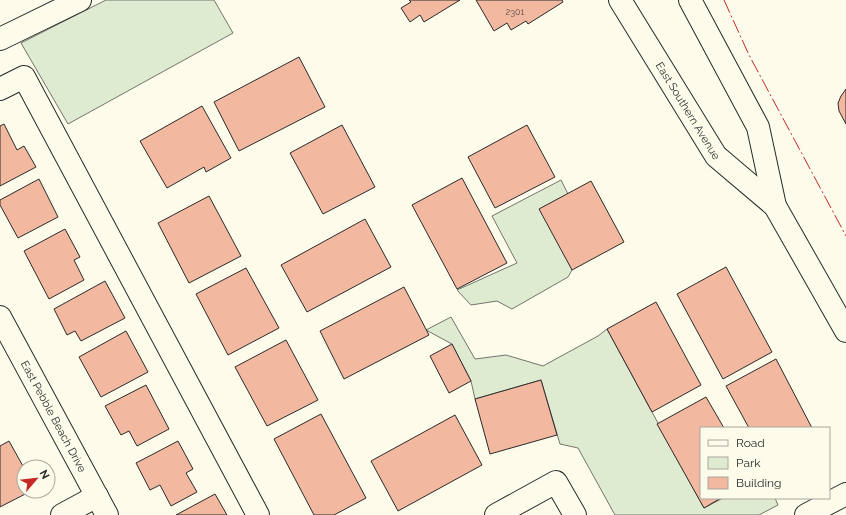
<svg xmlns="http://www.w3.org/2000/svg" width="846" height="515" font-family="Raleway,sans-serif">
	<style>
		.green { fill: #deebd1; stroke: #74746e }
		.building { fill: #f2b8a0; stroke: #2b2b2b }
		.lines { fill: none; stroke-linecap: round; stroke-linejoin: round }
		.minor-casing { stroke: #2b2b2b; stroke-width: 24 }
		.major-casing { stroke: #2b2b2b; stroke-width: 24 }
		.minor { stroke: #fdfbea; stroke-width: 22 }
		.major { stroke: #fdfbea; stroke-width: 22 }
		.power { stroke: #c62828; stroke-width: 1; stroke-dasharray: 14 3 2 3; stroke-linecap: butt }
		.labels { text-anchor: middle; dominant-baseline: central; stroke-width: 3; stroke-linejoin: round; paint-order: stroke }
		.number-label { font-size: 9px; fill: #5d4e48 }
		.street-label { font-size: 11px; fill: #2b2b2b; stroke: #fdfbea }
	</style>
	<rect width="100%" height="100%" fill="#fdfbea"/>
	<path class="green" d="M106,0h108l19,33 -165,91 -47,-81z
		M561,180l7,14 4,76 -4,7 -56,32 -15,-8 -26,4 -14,-15 60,-27 -25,-47z
		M451,317l24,42 31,-4 37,11 55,-30 9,-7 97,179 19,-10h52l3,7 -19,10h-144l-37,-67 -18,-4 -19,-64 -66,19 -4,-18 -19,-37 -26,-14z"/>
	<path class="building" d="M409,0h51l-36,22 -4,-7 -10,7 -9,-14 10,-6z
		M476,0h86l1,2 -35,22 -2,-3 -15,9 -4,-7 -13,8z
		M299,57l26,50 -86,44 -25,-49z
		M846,89v35l-7,-13 -1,-8 3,-7z
		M202,106l29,52 -25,14 -2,-5 -37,21 -27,-47z
		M4,124l13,26 7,-4 12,21 -36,19v-60z
		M342,125l33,62 -52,27 -33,-61z
		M527,125l28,52 -60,31 -27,-51z
		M462,178l45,85 -50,26 -45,-84z
		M39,179l19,38 -40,21 -18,-33v-5z
		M591,181l33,61 -52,28 -33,-61z
		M209,196l32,60 -52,27 -31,-60z
		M365,219l26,48 -84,45 -26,-47z
		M65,229l15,28 -6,3 10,20 -35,19 -25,-48z
		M726,267l46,85 -49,27 -46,-85z
		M246,268l33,60 -51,27 -32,-61z
		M105,281l20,37 -44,23 -6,-10 -8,4 -13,-26z
		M404,287l25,48 -85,44 -24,-48z
		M656,302l45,83 -49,27 -45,-83z
		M126,331l22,41 -47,25 -22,-40z
		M286,340l32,60 -51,26 -32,-59z
		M452,344l19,37 -22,12 -19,-37z
		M776,359l36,69h-63l-23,-42z
		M541,380l16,55 -67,19 -15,-55z
		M146,385l23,44 -32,17 -8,-15 -8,4 -16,-29z
		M706,397l18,31h-23v70h20l-17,10 -47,-84z
		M321,414l45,84 -32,17h-20l-40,-76z
		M455,415l27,50 -84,46 -27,-50z
		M9,441l15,27v23h7l-31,16v-61z
		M178,441l15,28 -7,4 11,19 -26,14 -11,-21 -10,5 -14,-27z
		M215,494l12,21h-51z"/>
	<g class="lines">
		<defs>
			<g id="minor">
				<path d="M0,89l24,-12 234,438"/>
				<path id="s1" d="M0,317l107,198"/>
				<path d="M62,515l35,-19"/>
				<path d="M496,515l60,-33 19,33"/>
				<path d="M806,515l40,-21"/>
			</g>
			<g id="major">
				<path id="s2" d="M620,0l96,156 59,50"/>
				<path d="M690,0l68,127 17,79 71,125"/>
				<path d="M0,39l80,-39"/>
			</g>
		</defs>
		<use href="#minor" class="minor-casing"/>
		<use href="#major" class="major-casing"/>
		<use href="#minor" class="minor"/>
		<use href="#major" class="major"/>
		<path class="power" d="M724,0l25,55 97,181"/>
	</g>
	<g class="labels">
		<g class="number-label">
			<text x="515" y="12">2301</text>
		</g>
		<g class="street-label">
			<text stroke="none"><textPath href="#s2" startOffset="130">East Southern Avenue</textPath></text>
			<text stroke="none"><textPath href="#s1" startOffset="113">East Pebble Beach Drive</textPath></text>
		</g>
	</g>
	<rect x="700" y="427" width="130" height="72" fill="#fdfbea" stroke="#a9a89e"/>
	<rect x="708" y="440" width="20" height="6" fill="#fdfbea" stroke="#a9a89e"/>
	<text x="736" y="447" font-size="12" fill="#2b2b2b">Road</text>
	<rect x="708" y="457" width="20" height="12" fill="#deebd1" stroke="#a9a89e"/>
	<text x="736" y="467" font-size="12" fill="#2b2b2b">Park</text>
	<rect x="708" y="477" width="20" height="12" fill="#f2b8a0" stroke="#a9a89e"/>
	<text x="736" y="487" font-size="12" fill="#2b2b2b">Building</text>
	<g transform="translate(36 479) rotate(62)"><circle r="19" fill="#fdfbea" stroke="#a9a89e"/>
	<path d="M0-3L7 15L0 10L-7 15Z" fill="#c62828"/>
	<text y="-6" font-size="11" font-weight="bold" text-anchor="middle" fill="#2b2b2b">N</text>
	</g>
</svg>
